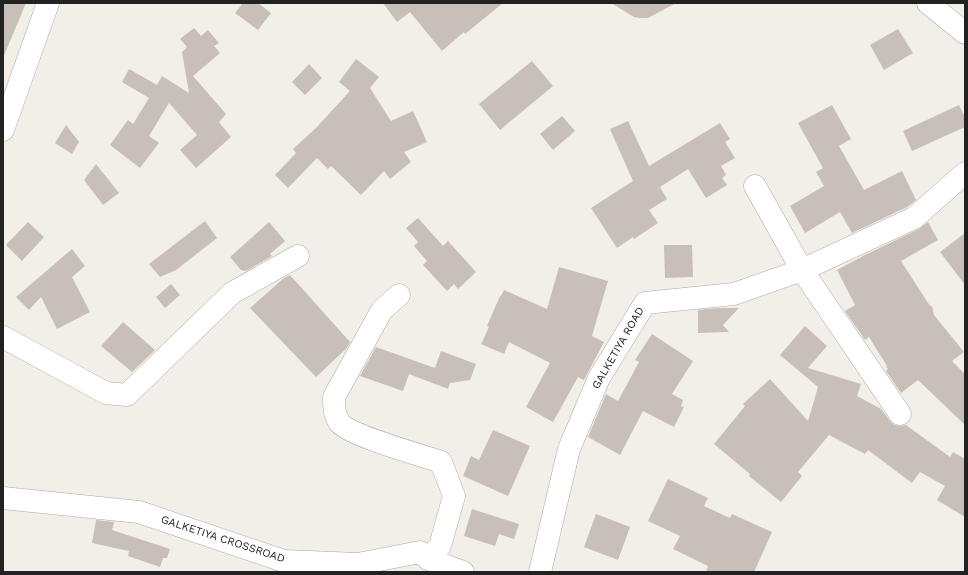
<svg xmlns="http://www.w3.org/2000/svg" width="968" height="575" font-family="'Work Sans',sans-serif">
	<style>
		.building { fill: #c7bfb8 }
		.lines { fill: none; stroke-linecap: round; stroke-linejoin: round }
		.minor-casing { stroke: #a9a9a9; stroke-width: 23 }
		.minor { stroke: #fff; stroke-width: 22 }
		.labels { text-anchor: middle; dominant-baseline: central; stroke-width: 3; stroke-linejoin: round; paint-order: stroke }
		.street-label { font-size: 11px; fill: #222; stroke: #fff }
	</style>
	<rect width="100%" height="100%" fill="#f2efe9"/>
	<path class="building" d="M3,3h23l-23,55z
		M243,3h15l13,10 -13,17 -23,-17z
		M383,3h120l-38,31 -1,-2 -22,19 -32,-39 -13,10z
		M611,3h65l-28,15h-8l-6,-1z
		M194,28l7,8 7,-6 11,13 -5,3 6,7 -27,23 33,38 -7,8 12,15 -35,31 -16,-18 17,-15 -28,-32 -20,33 10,7 -19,25 -30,-23 18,-25 5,4 16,-26 -27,-16 7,-13 28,16 5,-9 27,17 -7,-41 5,-5 -7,-8z
		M898,29l15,24 -29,17 -14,-25z
		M356,59l23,18 -9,11 21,33 22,-10 14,31 -23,10 7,10 -21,17 -6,-8 -23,24 -30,-29 -3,3 -11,-11 -29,30 -13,-13 21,-22 -3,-4 23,-21 34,-37 -11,-9z
		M532,61l21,25 -53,44 -21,-26z
		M309,64l13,14 -17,17 -13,-13z
		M832,105l19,34 -12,7 25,44 38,-19 14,29 -9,7 -55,26 -12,-21 -35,21 -15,-27 34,-20 -8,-14 7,-4 -25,-45z
		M959,105l6,12v10l-53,24 -9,-20z
		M562,116l13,15 -22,19 -13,-16z
		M628,121l21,45 71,-43 10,16 -5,3 10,16 -14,8 5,9 -4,3 5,7 -21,13 -18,-29 -28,18 7,12 -18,11 9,13 -24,16 -1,-2 -16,11 -26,-40 42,-27 -23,-52z
		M66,125l13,17 -7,12 -17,-11z
		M96,164l23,29 -16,12 -19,-25z
		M418,218l25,28 5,-5 28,31 -18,17 -4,-5 -7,7 -24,-26 4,-4 -13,-15 4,-4 -12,-14z
		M205,221l12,17 -41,32 -16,7 -11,-13z
		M28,222l16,15 -22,24 -16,-16z
		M269,222l16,19 -15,13 2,2 -26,15 -5,-1 -11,-13z
		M928,222l10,18 -37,21 29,45h2l2,9 30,37 -12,9 13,13v51l-47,-45 -17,13 -15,-22 2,-2 -2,-2 1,-1 -18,-29 -4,3 -20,-29 10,-6 -18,-35 28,-15 54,-26z
		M965,233v52l-25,-33z
		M664,245h28l1,32 -28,1z
		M72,249l13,17 -13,11 18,35 -33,17 -16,-32 -12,13 -13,-13z
		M559,267l49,14 -16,55 12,6 -20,38 -6,-3 -25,45 -27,-15 24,-44 -41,-21 -5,12 -23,-10 8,-17 -2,-1 13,-30h1l3,-6 43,19z
		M290,275l60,67 -3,6 -31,29 -66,-69 34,-30z
		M171,284l9,11 -15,13 -9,-11z
		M719,308h20l-16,17 6,7 -31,1v-23z
		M123,322l32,28 -23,22 -31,-26z
		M805,326l22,20 -19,22 53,16 -4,12 24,13 9,12 4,4 7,1 5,-1 44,32 3,-5 12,7v58l-28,-17 8,-14 -25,-14 -8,11 -44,-33 -3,4 -36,-19 -31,37 4,4 -21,26 -32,-26 1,-2 -36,-30 31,-38 -2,-2 27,-25 38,42 10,-34 -38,-32z
		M652,334l41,27 -21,33 11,6 -2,6 3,1 -10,20 -31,-16 -23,44 -32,-18 18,-43 12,7 21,-39 -4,-2z
		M376,347l59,21 6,-17 35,13 -6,16 -20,3 -2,6 -39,-15 -6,17 -43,-15z
		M493,430l37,16 -22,50 -45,-20 8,-20 8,4z
		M668,479l40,19 -4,8 26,12 2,-4 40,18 -18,40h-48l2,-6 -35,-17 7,-13 -32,-15z
		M472,509l47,15 -5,15 -15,-5 -4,12 -31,-10z
		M596,514l34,13 -12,33 -34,-13z
		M96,520l18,2 -2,8 58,19 -3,9h-4l-3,9 -32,-11 1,-5 -37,-8z"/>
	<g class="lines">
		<defs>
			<path id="minor" d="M928,3l37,30
				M3,130l45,-127
				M755,186l47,84 98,144
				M399,295l-17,15 -48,87c0,10 0,18 6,26 9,12 83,33 101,39l13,34 -14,50 -12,13
				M3,337l103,56 21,2 105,-102 66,-37
				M3,498l136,14 145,49 74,3 62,-12 8,7 35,13
				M540,572l29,-123 30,-71 46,-75 89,-9 68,-24 112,-52 51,-45"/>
		</defs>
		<use href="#minor" class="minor-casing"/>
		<use href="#minor" class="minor"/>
	</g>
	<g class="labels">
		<g class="street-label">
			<text transform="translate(618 348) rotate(-60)">GALKETIYA ROAD</text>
			<text transform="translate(223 539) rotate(18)">GALKETIYA CROSSROAD</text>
		</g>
	</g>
	<rect width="968" height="575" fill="none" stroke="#222222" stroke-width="8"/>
</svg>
